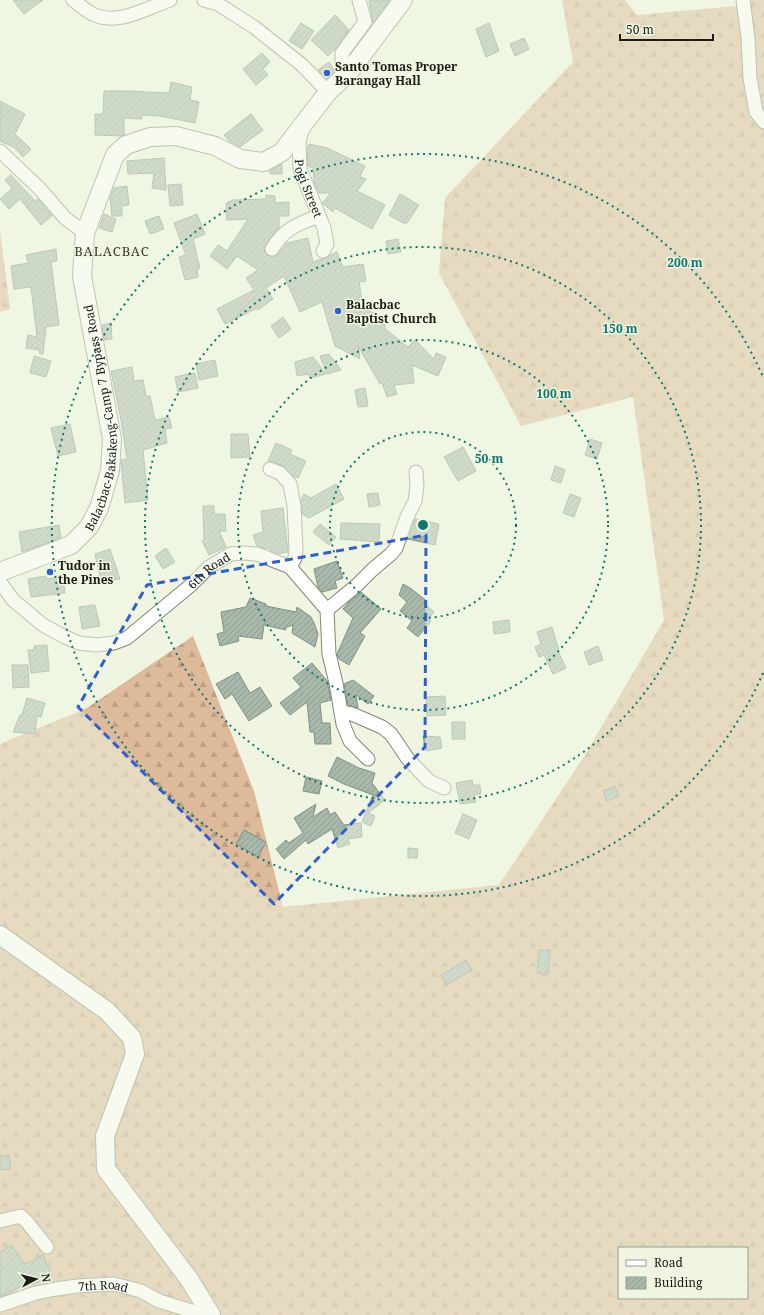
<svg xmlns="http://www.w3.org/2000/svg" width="764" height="1315" font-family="'Noto Serif',serif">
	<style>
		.forest { fill: url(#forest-firs); fill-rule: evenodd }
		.building { fill: url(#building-hatch); stroke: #809183 }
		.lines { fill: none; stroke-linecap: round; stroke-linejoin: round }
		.street-casing { stroke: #818775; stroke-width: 15 }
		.secondary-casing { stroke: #818775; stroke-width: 20 }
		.street { stroke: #fff; stroke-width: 13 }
		.secondary { stroke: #fff; stroke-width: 18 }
		.marked { fill: none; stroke: #3060cf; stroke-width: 3; stroke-dasharray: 8 5; stroke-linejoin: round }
		.ring { fill: none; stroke: #0f766e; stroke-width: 2; stroke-dasharray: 2 4 }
		.poi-dot { fill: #3060cf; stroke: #eff5e1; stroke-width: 1.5 }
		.labels { text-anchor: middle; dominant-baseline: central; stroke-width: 3; stroke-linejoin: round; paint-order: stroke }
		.poi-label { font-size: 12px; font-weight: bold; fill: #1a1c15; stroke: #eff5e1; text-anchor: start }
		.street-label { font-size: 12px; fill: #1a1c15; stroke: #eff5e1 }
		.neighbourhood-label { font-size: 13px; letter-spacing: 1px; fill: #373c2c; stroke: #eff5e1 }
		.centre { fill: #0f766e; stroke: #eff5e1; stroke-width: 2 }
		.ring-label { font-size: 12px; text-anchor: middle; font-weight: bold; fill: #0f766e; stroke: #eff5e1; stroke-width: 3; stroke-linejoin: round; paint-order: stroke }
	</style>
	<defs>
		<pattern id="forest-firs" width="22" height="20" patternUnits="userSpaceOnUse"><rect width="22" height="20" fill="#dcba9a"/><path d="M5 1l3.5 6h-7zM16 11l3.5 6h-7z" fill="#bc9f84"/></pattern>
		<pattern id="building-hatch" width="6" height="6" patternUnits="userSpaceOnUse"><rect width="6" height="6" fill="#a8b9ab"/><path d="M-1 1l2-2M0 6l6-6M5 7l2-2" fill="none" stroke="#909e92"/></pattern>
	</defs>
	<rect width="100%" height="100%" fill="#eff5e1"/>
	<path class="forest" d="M562,0h63l12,15 99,-9 2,-6h26v1315h-764v-571l87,-36 106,-72 61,155 29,116 216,-22 86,-130 79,-135 -31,-223 -112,29 -82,-153 6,-75 128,-136zM619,1248h128v50h-128z
		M0,231l10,78 -10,3z"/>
	<path class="building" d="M13,0h30l-19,14z
		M375,0h15l-17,23 -4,-22z
		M335,15l14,15 -12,17 -9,9 -17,-16z
		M301,23l13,8 -12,18 -13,-8z
		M489,23l10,28 -13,6 -10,-28z
		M524,38l5,11 -14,7 -5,-12z
		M262,53l8,9 -7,7 5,6 -12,10 -13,-16z
		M329,62l6,9 -8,8 -9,-9z
		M171,82l21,5 -2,13 9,2 -4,21 -35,-7 -18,-1v4l-18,-1v17l-3,1 -26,-1v-21h8l1,-23h25l40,2z
		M0,101l25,13 -10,20 16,15 -8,8 -8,-9 -15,-7z
		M251,114l12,16 -23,17 -11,-6 -5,-6z
		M309,144l18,4 38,18 -5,11 6,2 -9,12 28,14 -13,24 -37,-21 -2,4 -11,-9 9,-10h-12l-5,-11 -1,-14 -5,-2 -1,-16z
		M164,158l2,32 -14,-2 2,-15 -26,1 -1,-13z
		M282,164v10h-12v-3z
		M11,175l24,26 3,-2 14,17 -11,9 -21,-26 -11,10 -9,-10 12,-11 -7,-8z
		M181,184l2,21 -13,1 -2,-21z
		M127,186l2,19 -7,1v10h-10l-2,-18 4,-10z
		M400,194l19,11 -12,18h-4l-14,-8z
		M266,195l9,1v7l14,-1v14h-10v12l-9,10 -6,10 1,4 2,3 4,2 5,-1 11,-13 21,-5 5,24 8,-3 6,-1 3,-3 7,-3 6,15 20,-3 3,17 -7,1 4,25 25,14 -4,7 24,19 7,-7 19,19 2,-6 10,4 -8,19 -26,-11 2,18 -20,2 3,9 -10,3 -5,-14 -2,1 -22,-38 2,13 -25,-13 -13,-44 -22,10 -16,-36 -18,12 7,11 -15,11 -1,-2 -32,16 -8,-15 37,-19 -8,-12 12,-8 -21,-14 -10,13 -17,-13 8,-11 9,6 21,-32 -21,1 -1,-17 7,-3 33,-1z
		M104,214l12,5 -4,13 -13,-4z
		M197,214l8,20 -12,5 7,29 -3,1 1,8 -13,3 -6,-23 7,-2 -12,-32z
		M159,216l5,13 -14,5 -5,-13z
		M398,239l3,13 -13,2 -2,-13z
		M56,249l1,12 -6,1 8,63 -13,2 -3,27h-3l-1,-4 -13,-2 2,-13 9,2 -6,-50 -17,2 -3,-23 17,-3 -2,-8z
		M283,317l8,12 -12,9 -8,-12z
		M111,323l1,16 -8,1 -2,-15z
		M329,354l12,16 -14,4 -7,-18z
		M34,356l17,5 -5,16 -16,-4z
		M313,357l13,17 -16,4 -2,-4 -11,2 -2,-14z
		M215,360l3,16 -19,4 -3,-16z
		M132,367l2,14 9,-1 3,16h4l5,24 14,-3 3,11 -7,1 2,14 -24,7 5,50 -23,3 -4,-41v-2l6,-1 -6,-39 -10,-49z
		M195,373l3,15 -20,4 -3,-15z
		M365,388l3,18 -10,1 -3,-17z
		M70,424l6,28 -18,4 -7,-28z
		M231,434h17l2,23 -19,1z
		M590,439l12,4 -5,16 -12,-4z
		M276,443l16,7 -2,4 16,7 -8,17 -5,-2 -10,-10 -10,-4 -5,-1z
		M463,447l13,24 -18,10 -14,-24z
		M555,466l10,4 -4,13 -10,-3z
		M336,484l8,15 -35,19 -7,-4 -1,-14 3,-6 7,4z
		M378,493l2,12 -11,2 -2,-13z
		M570,494l11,4 -7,19 -11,-4z
		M203,506h11v8h11l1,17h-7l7,16 -17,8 -7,-14 2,-1z
		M283,508l5,44 -10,2 -8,-4 -1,-2 -3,1 -9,-3 -4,-11 10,-3 -2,-21z
		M415,519l24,5 -4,21 -27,-6z
		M341,523l39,1 -1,18 -39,-3z
		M320,524l16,13 -7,8 -16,-13z
		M59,525l2,13 -39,14 -3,-20z
		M166,548l9,14 -12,7 -8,-13z
		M110,549l10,30 -19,2 -6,-27z
		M337,561l6,17 -8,3 2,7 -15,4 -4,-5 -4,-18z
		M46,576l1,3 16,-2 2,16 -34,4 -3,-18z
		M403,584l7,4 17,13 -2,3 9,8 -5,7 2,2 -13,16 -11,-9 5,-7 -12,-10 7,-9 -8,-7z
		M361,592l20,17 -21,24 5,3 -16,29 -10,-6 -2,-5 16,-36 -10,-9 6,-7z
		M250,598l16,6v2l30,6 1,-5 14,10 3,6 4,11 -3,13 -23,-14 1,-8 -8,3 1,2 -22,-5 -2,14 -24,-3 1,5 -19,5 -3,-12 7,-2 -3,-20 25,-5z
		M95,605l5,21 -18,3 -3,-22z
		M509,620l1,12 -16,2 -1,-12z
		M552,627l7,24h-1l8,17 -13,6 -9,-19 -5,2 -4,-10 6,-3 -4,-12z
		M47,645l2,26 -18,2 -3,-23h6v-4z
		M598,646l5,14 -14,5 -5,-13z
		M312,663l16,19v3l3,15 -11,3 2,20h8l1,21h-16l-1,-12h-4l-3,-30 -17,13 -10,-12 21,-16 -8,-9z
		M12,665h16l1,22 -16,1z
		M238,672l12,21 10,-6 12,19 -23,15 -17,-27 -7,5 -9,-15z
		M353,680l21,16 -6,8 -12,-9 2,13 -10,-3 -4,-21z
		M445,696l1,19 -19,1 -1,-19z
		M27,698l18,5 -4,14 -4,-1 -2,18 -22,-2 7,-17h2z
		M452,722h13v17h-13z
		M423,736l17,1 2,11 -16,3z
		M337,757l22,11 16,5 -3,10 13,17 -17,13 7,3 -4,10 -9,-4 11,-27 -29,-11 -16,-8z
		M306,777l16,4 -3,13 -16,-3z
		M472,780l1,5h7l1,9 -7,1 2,7 -16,2 -4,-21z
		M615,786l4,10 -12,5 -4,-10z
		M316,804l-3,13 14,-9 3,7 5,-3 9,13 17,-2 1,14 -14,2 2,5 -12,4 -6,-19 -24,15 -2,-4 -22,19 -8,-10 10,-9 3,3 14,-10 -9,-15z
		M463,814l14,6 -8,19 -14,-6z
		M244,830l22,12 -8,15 -22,-13z
		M408,848l10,1 -1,9h-9z
		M539,950h11l-2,24 -11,-1z
		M466,960l6,10 -26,15 -5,-10z
		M9,1155l2,14 -11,1v-14z
		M12,1245l12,19 19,-9 9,21 -21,9 -1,-3 -30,15v-45z"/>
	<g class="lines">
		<defs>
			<g id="street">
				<path d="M73,0c7,5 15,13 24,16 24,8 50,-8 73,-16"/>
				<path d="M204,0l14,4 36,23 48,38 26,27"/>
				<path d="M743,0l5,38 2,40 6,34 8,10"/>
				<path d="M349,72l-7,-8v-11l23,-31 -6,-22"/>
				<path id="s1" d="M302,129l-3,14 1,26 24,59 3,16 -4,7"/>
				<path d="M0,151l40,38 25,29 20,15"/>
				<path d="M272,249c12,-20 25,-25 47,-33"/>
				<path d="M270,469l10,4 10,11 4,22 2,43 -1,9 -5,9"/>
				<path id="s2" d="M0,582l13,18 30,25 22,12 14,6 17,2 18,-2 13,-5 64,-53 18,-18 22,-13 12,-1 14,1 33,13 37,43 2,44 7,29 7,41 7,17 18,18"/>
				<path d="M327,610l30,-25 15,-15 19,-16 5,-6 11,-31 8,-16 2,-15 -1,-14"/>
				<path d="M341,712l11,2 30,13 9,7 17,25 21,22 15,7"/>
				<path d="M0,1221l21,-5 6,6 20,25"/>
				<path id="s3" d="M0,1305l36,-12 20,-4 21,-3 37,-2 27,7 18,10 46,14"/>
			</g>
			<g id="secondary">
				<path id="s4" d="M0,572l71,-27 18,-18 10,-19 11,-37 2,-32 -30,-163 3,-43 30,-78 11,-10 24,-8 26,-1 39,10 25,13 24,3 18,-10 46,-60 21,-20 54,-72"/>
				<path d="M0,935l107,76 25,27 3,16 -30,82 1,33 83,110 22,36"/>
			</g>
		</defs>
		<use href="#street" class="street-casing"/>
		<use href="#secondary" class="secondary-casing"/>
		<use href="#street" class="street"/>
		<use href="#secondary" class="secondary"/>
	</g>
	<path d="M0 0H764V1315H0ZM426,535l-1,212 -151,157 -196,-197 69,-122z" fill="#eff5e1" fill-opacity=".55" fill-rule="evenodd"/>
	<path class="marked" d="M426,535l-1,212 -151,157 -196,-197 69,-122z"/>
	<g class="ring">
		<circle cx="423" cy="525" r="93"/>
		<circle cx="423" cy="525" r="185"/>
		<circle cx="423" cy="525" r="278"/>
		<path d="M763 673A371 371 0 1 1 763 377"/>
	</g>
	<g class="poi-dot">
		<circle cx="327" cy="73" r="4"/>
		<circle cx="338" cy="311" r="4"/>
		<circle cx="50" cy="572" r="4"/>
	</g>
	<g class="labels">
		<g class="poi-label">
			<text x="335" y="66">Santo Tomas Proper<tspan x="335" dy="14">Barangay Hall</tspan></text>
			<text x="346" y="304">Balacbac<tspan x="346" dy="14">Baptist Church</tspan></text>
			<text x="58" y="565">Tudor in<tspan x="58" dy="14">the Pines</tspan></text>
		</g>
		<g class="street-label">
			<text stroke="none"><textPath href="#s1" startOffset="61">Pogi Street</textPath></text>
			<text stroke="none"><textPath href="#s4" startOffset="214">Balacbac-Bakakeng-Camp 7 Bypass Road</textPath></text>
			<text stroke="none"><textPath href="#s2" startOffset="257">6th Road</textPath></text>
			<text stroke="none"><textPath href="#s3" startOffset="106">7th Road</textPath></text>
		</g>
		<g class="neighbourhood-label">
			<text x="112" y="251">BALACBAC</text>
		</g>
	</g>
	<circle cx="423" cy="525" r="6" class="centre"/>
	<g class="ring-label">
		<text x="685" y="267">200 m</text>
		<text x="620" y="333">150 m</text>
		<text x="554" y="398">100 m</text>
		<text x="489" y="463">50 m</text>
	</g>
	<rect x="618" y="1247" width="130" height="52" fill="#eff5e1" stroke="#9a9e8f"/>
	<rect x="626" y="1260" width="20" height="6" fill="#ffffff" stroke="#9a9e8f"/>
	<text x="654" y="1267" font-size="12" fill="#1a1c15">Road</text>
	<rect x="626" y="1277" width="20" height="12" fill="url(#building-hatch)" stroke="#9a9e8f"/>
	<text x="654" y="1287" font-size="12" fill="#1a1c15">Building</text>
	<g transform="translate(36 1279) rotate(83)" stroke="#eff5e1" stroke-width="3" paint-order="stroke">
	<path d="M0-3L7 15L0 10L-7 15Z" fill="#1a1c15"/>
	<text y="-6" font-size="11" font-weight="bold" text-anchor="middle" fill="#1a1c15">N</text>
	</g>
	<path d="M620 34v6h93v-6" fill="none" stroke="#1a1c15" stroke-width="2"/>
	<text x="626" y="34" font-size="12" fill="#1a1c15" stroke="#eff5e1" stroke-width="3" paint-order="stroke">50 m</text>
</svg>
